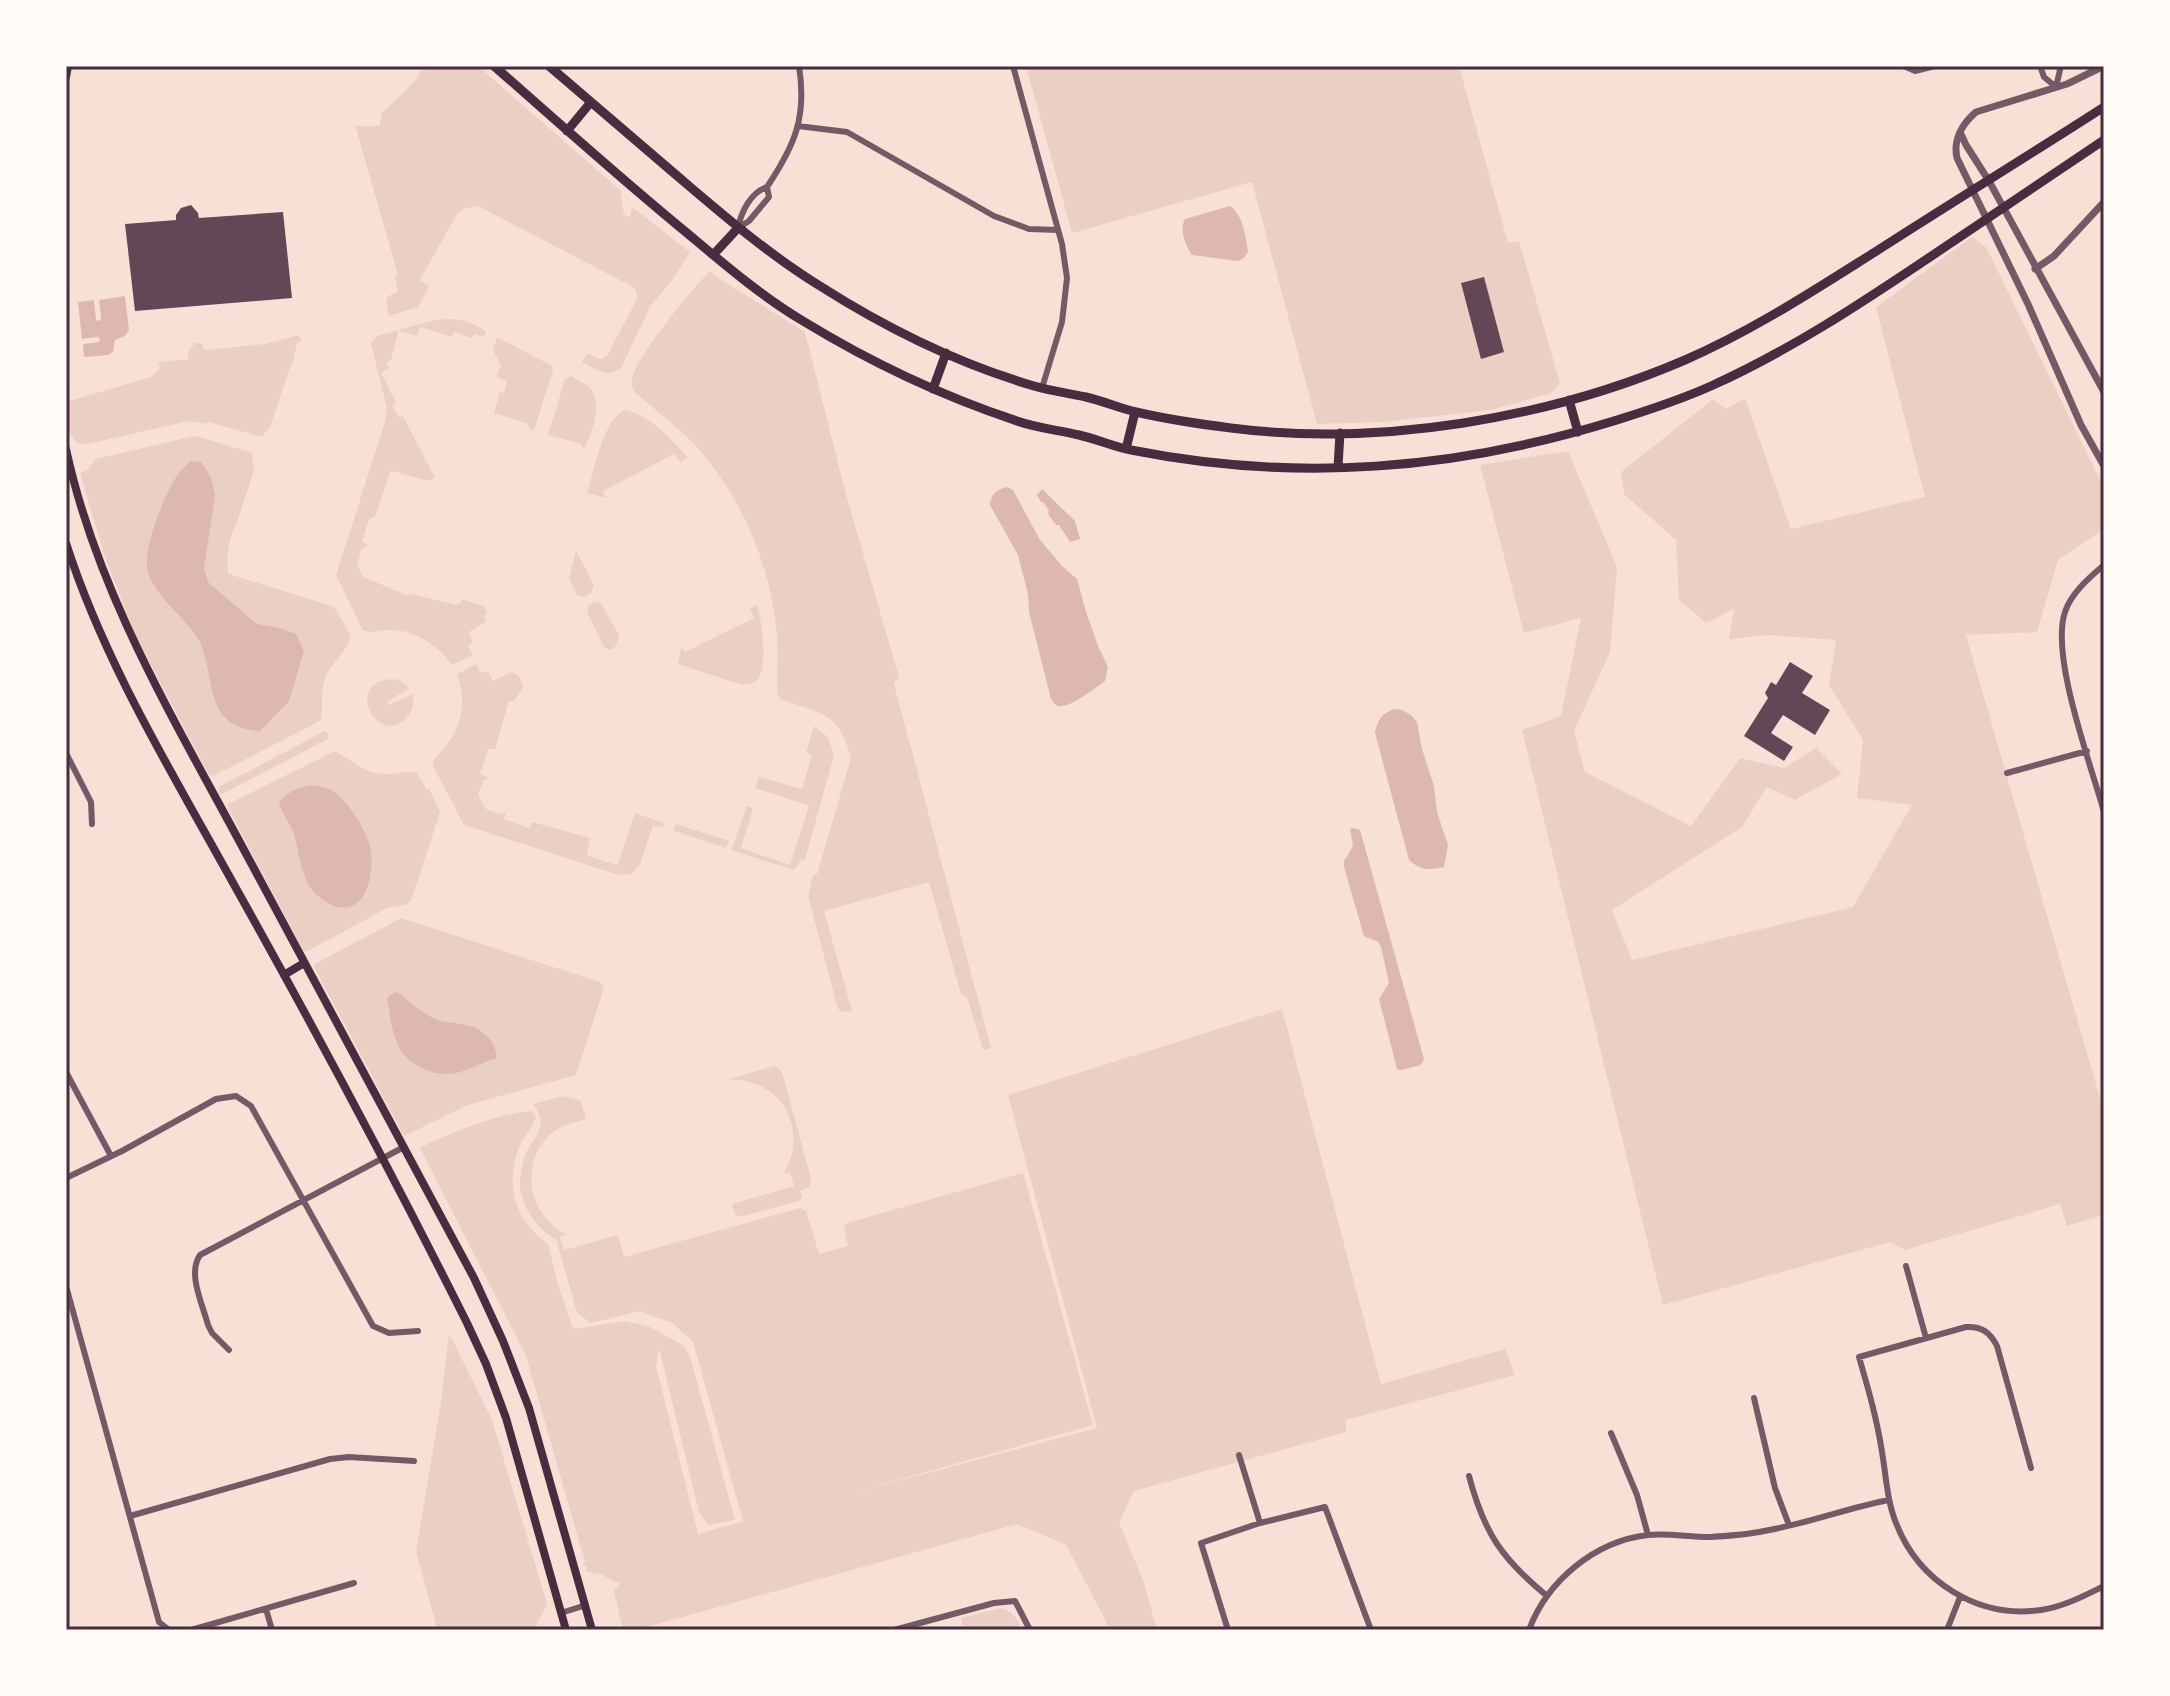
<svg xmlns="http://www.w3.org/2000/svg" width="2170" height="1696" font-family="'Fira Sans',sans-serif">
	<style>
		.green { fill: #ebcfc5 }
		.water { fill: #dcb8b0 }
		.building { fill: #644757 }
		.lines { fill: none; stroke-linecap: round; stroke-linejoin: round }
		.minor { stroke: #755966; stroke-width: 6 }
		.tertiary { stroke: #755966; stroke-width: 7 }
		.secondary { stroke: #4a2c40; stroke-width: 8 }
		.primary { stroke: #4a2c40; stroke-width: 9 }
		.neatline { fill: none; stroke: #4a2c40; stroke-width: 3 }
	</style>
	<rect width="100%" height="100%" fill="#f7e1d7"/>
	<path class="green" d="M423,66h55l142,124 4,25 6,2 2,-10 58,45 -19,30 -20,23 -30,63c-14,11 -25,1 -39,-6l5,-9 13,6 7,-3 31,-59 -3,-9 -157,-82 -12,2 -9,6 -37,66 9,7 -11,20 -29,9 -3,-14 2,-6 10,-4 -3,-16 3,-1 -43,-150 13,2 12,-2 1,-11 37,-36z
		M1026,66h433l49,177 11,-2 41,142 -8,10 -61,17 -109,12 -65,2 -65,-242 -180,51z
		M1972,237l14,10 118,241v41l-46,31 -21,72 -71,3 138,477v103l-37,11 -7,-22 -155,46 -15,-8 -227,63 -141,-575 39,-14 20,-98 -57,15 -44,-168 88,-14 49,116 -7,85 -36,79 11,41 106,54 49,-68 44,10 32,-20 26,26 -47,26 -28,-13 -25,40 -130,83 20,50 221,-53 59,-102 -55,-7 6,-58 -34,-55 7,-45 -67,-5 -40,4 5,-30 -28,14 -27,-23 -3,-60 -52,-46 -3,-22 92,-73 13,10 19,-11 46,131 134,-32 -49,-190z
		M710,271l8,7 87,54 40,159 54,186 -5,7 97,364 -8,2 -16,-53 -6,-3 -32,-112 -105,29 28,100 -9,1 -5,-3 -30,-113 5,-21 4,-1 34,-116c-12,-47 -30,-44 -71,-59l-3,-7c0,-18 1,-37 0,-56 -6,-73 -38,-147 -90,-199 -17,-16 -35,-29 -52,-45 -2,-5 -4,-6 -3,-12 4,-24 60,-91 78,-109z
		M452,319l15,2 19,10 -2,6 -10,-3 -2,4 -18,-6 -2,5 -32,-10 -3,9 -17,-5v-2l36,-9z
		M399,330l-8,30 -5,2 3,6 -8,5 15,29 -4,3 7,12 4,-1 32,62 -7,3 -36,-10 -2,1 -15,45 -6,2 -7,23 7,3 -7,4 -5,16 6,12 44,18 4,-1 46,11 3,-1 2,-5 21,7 4,5 -3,5 2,6 -17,10 4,10 -5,4 5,9 -21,10c-15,-21 -38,-36 -65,-35 -9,1 -16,4 -24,0l-27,-55 48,-150 3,-16 -16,-66 6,-7z
		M299,335l2,6 -4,2 -5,22 -2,2 -20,60 -8,10 -53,-15 -2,2 -18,-3 -106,24c-16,-5 -17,-27 -17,-43l85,-25 10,-9 -3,-6 30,-3v-7l7,-9h7l2,7 61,-6z
		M497,337l55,29 1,4 -19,60 -4,-1 -4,-6 -32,-10 6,-21 4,1 3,-12 -8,-3 -2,-3 4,-9 -8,-16z
		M571,376c5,3 12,6 17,10 18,17 3,45 -4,64l-3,-6 -33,-9 17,-56z
		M625,410c24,4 47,30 63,48l-8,4 -6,-8 -71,37 2,7 -18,-5c7,-22 16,-74 38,-83z
		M194,436l6,1 52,16 2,18 -18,54c-6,10 -12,38 -7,49l103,32 3,2c5,9 12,19 15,28 2,11 -21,29 -25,42 -5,15 -1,30 -5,43l-107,55 -4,-1 -74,-140 -31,-81 -24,-81 6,-2 10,-12z
		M576,551l18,34 -3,8 -7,4 -7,-2 -8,-16z
		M595,602l6,1 18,32 -3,11 -6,4 -6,-3 -17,-35 1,-6z
		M757,605c5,14 10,57 3,70 -4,9 -12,11 -21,9l-61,-20 3,-14 -2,-6 6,8 69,-34 -4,-10z
		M476,664l5,9 7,-2 5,10 18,-9 7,3 6,11 -10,15h-5l-14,48h-7l-8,25 9,4 -6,3 -5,14 8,14 14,5 6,-1 -2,6 24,9 3,-2 1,-4 58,16 -3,15 1,3 28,9 2,-1 17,-51 29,10 -1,5 -10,-3 -13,39 -8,10 -13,1 -155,-50 -31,-59v-5c26,-28 36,-49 24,-87z
		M394,679l7,2 9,7 -22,13v4l25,-11c1,9 0,17 -7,24 -29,31 -64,-38 -12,-39z
		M814,726l14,11 6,18 -29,105 -3,-1 -8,11 -63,-20 16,-44 6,2 -12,40 49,17 19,-59 -54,-18 4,-11 43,12 10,-34 -6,-2z
		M325,731l4,3 -1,5 -104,54 -3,1 -3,-2 2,-6z
		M335,751c16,9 28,21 48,23 12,1 23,-4 34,-1l10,17 2,-1 11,23 -29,89 -4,3 -20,4 -81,44 -3,-2 -75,-142v-4z
		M676,824l53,17 -3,7 -52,-17z
		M401,918l199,64 4,6 -28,87 -108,30 -64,31 -91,-171z
		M1282,1009l99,375 124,-35 10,26 -169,45v12l-212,59 -15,31 25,61 13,47h-49l-2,-9 -40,-76 -49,-21 -374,104 -1,2h-19l-9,-39 6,-7 -20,-10 -13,-2 -1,-6 -4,-2 3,-2 -59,-206 -106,-208c29,-15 79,-35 112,-37l4,6c-4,12 -14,21 -18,33 -13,37 -2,71 30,94l10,41 15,44 51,-8 24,5 35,19 7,11 45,164 -27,5 -9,-13 -40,-164 -3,18 42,168 45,-13 -50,-179 -21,-19 -32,-12 -49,12 -14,-10 -21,-74c-18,-8 -33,-32 -36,-51 -1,-10 2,-22 5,-32 3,-10 12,-19 15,-28 2,-8 -2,-18 -7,-24l31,-8 17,5 5,18c-10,3 -21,5 -30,11 -38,26 -30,85 10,104l-6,3 4,13 54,-15 6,22 176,-49 6,3 13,43 29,-8 -4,-19 3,-4 176,-50 70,252 -241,68 245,-65 -89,-333z
		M775,1066l7,6 29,106 -2,9 -9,4 2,5 -3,5 -59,16 -5,-3 -3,-10 62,-18 -4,-13 -7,1c20,-30 11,-73 -23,-88 -10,-5 -21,-6 -32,-7z
		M449,1333l43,87 55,184 -13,26h-101l4,-2 -21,-76 25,-150z
		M1000,1608c13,3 17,10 22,22h-58l-3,-12z"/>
	<path class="water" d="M1230,206c13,9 16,31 18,46l-4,6 -6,3 -46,-6c-7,-10 -13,-26 -7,-36z
		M125,296l4,34 -4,6 -10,4 -2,12 -5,3 -24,2 -1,-13 16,-2 1,-3 -2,-2 -16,2 -4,-37 16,-2 2,20 3,1 2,-2 -2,-19z
		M191,461l10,1 10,15 4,19 -11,72 4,14 49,42 23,4 16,6 8,17 -15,50 -29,30c-14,-1 -29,-5 -38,-17 -15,-20 -11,-54 -25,-77 -13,-20 -41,-40 -49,-64 -7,-23 17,-79 30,-99 3,-5 9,-9 13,-13z
		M1007,487l6,3 27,50 22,26 15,13 9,33 12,34 10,21 -3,14c-10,7 -31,24 -43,25 -6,1 -7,-2 -11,-7l-22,-87 -1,-18 -10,-39 -28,-50c1,-11 6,-15 17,-18z
		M1042,489l33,32 5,18 -10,3 -11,-17h-3l-8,-11 1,-3 -5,-8 -3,-1 -4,-7z
		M1394,709l8,1 9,5 6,7 5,27 12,37 3,26 11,33 -4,22c-15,3 -23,4 -35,-7l-34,-127c3,-13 6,-19 19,-24z
		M315,785c6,2 13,3 18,6 13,7 34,41 37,55 5,24 -2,71 -36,60 -7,-3 -15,-8 -20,-14 -17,-22 -13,-40 -22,-63 -4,-9 -11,-17 -13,-27 11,-12 20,-15 36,-17z
		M1354,828l6,2 64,229 -3,6 -20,5 -4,-1 -18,-70 10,-16 -8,-36 -3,-5 -14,-6 -20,-69v-6l9,-15 -3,-17z
		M397,992c12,8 23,20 36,26 13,6 25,4 37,8 14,4 28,18 26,32 -12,4 -23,10 -36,14 -23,7 -54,-6 -63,-29 -6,-14 -7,-30 -10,-44l3,-4z"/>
	<path class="building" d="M191,205l7,8 1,5 84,-6 9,86 -157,13 -10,-87 51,-4v-5l5,-7z
		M1484,277l20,75 -23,7 -20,-76z
		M1790,662l23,14 -11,17 28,17 -15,25 -32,-20 -12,18 22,14 -9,14 -40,-25 24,-38 -3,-5 6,-11 5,3z"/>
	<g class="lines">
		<path class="minor" d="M1013,66l49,178 5,34 -5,44 -20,66
			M1904,66l11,5 20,-5
			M2040,66l4,11 12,10 4,-17 -1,-4
			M798,126l49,6 147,84 35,13 29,1
			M767,187c28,-42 40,-70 32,-121
			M767,187l2,10 -20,24 -11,7c3,-16 13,-36 29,-41z
			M2104,565c-15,13 -33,28 -39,47 -15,44 26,153 39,200
			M66,753l25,49 1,22
			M2007,773l80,-22
			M66,1072l45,84
			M66,1178l56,-27 94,-52 20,-3 15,10 122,220 16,7 29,-2
			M1906,1266l20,72
			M66,1286l93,336
			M229,1350l-17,-17 -4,-8c-5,-20 -21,-51 -8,-70l204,-108
			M1754,1398l21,90 14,37
			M1611,1433l26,62 11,40
			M1239,1455l21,68
			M2031,1468l-34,-122c-7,-14 -16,-20 -31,-19l-107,30c9,31 18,62 23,95 4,23 5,49 14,71 23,59 82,96 145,87 22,-3 43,-14 63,-24
			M1469,1476c15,57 33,83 78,120
			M130,1516l200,-57 19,-2 65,4
			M266,1609l6,21
			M561,1613l25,-8
			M159,1622l10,8
			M191,1630l163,-47
			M894,1630l100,-27 21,-2 15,29
			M1228,1630l-27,-87 59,-20 65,-16 46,123
			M1529,1630c18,-49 66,-89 119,-95 20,-2 41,2 61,2 18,-1 37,-2 55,-6 42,-7 83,-23 125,-31
			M1947,1630l13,-33"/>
		<path class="tertiary" d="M2104,66l-37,18 -91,28c-14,12 -23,28 -19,46l71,146 53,121 23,41
			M1960,132l6,13 23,36 115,211
			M2035,269l19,-13 50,-54"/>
		<path class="secondary" d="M66,77l2,-11
			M66,449c30,139 103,262 170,386 79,148 159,295 238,443l29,63 26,67 63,222
			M66,543c39,122 110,236 171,347 80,143 157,287 230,433l19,41 20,54 60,212
			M284,975l20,-12"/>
		<path class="primary" d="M494,66c64,56 127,113 193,167 37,31 74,63 116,88 67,41 139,75 214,100 20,7 41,9 62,14 18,4 35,12 52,15 166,33 325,20 486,-30 32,-10 63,-20 94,-34 78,-35 149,-82 219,-129 58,-39 116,-78 174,-117
			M549,66c42,36 84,72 126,108 47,40 93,80 145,112 66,42 139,78 214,100 17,5 34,7 52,11 17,4 33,11 50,15 30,7 63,12 95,16 148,19 317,-9 454,-68 67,-29 128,-69 190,-108 76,-49 153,-96 229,-145
			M567,131l24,-29
			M713,255l25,-27
			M933,389l13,-36
			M1569,400l9,32
			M1126,449l9,-37
			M1338,467l2,-34"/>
	</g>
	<rect width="2170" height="1696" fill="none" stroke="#fffaf5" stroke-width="136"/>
	<rect x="68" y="68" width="2034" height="1560" class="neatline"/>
</svg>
